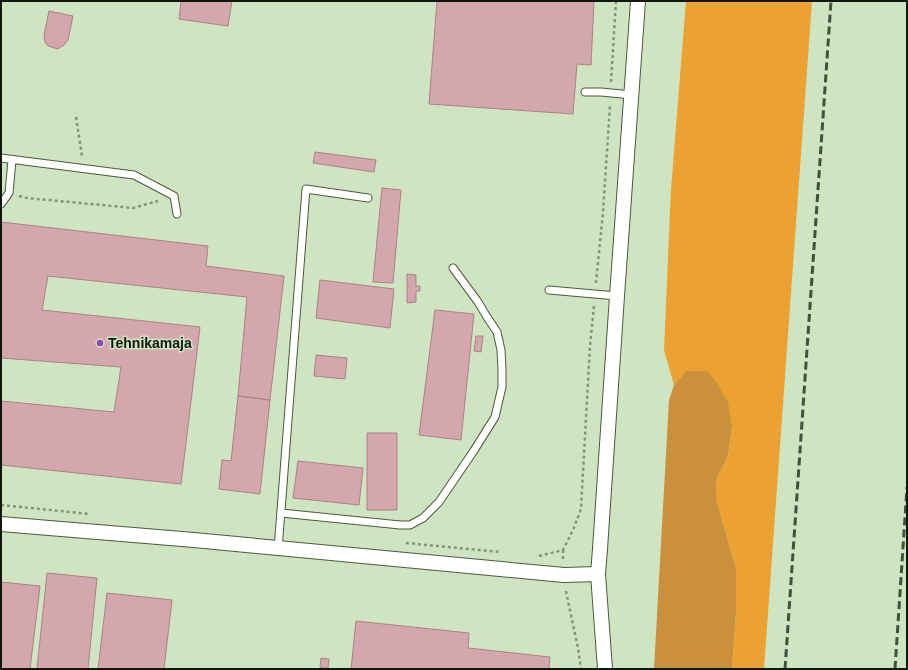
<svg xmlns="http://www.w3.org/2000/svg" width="908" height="670" font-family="Arial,sans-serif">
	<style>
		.green { fill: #eba232 }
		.forest { fill: #cb903c }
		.building { fill: #d3a7ab; stroke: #ab8184 }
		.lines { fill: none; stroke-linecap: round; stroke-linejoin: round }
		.service-casing { stroke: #495b3c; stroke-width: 9 }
		.minor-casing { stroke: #495b3c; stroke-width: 16 }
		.path { stroke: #849379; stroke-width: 2.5; stroke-dasharray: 3 3; stroke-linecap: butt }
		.service { stroke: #fff; stroke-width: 7 }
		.minor { stroke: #fff; stroke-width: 14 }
		.rail { stroke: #444f3d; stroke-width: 3; stroke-dasharray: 8 4; stroke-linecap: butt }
		.poi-dot { fill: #9246b8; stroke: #cfe4c1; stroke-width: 1.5 }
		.labels { text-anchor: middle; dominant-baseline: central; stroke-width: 3; stroke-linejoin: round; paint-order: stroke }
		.poi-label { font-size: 14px; font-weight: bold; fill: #10170b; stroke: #cfe4c1; text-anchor: start }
	</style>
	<rect width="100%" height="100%" fill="#cfe4c1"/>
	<path class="green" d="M686,1h126l-48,668h-32l4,-56v-44l-19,-67 -1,-22 12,-24 4,-30 -46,-55 -12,14 -10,-35 7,-161z"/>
	<path class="forest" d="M686,371h21l8,9 13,22 4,24 -4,30 -12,24 1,22 19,67v44l-4,56h-78l15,-269 5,-15z"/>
	<path class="building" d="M181,1h51l-4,25 -49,-7z
		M437,1h157l-3,64 -14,-1 -4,50 -144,-10z
		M49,11l24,5 -5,24 -4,5 -6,4 -10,-3 -3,-4 -1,-7z
		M315,152l61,8 -2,12 -61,-9z
		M382,188l19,2 -8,93 -20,-1z
		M1,222l207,24 -2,20 78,10 -14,124 -32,-4 9,-99 -199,-21 -6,34 158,17 -19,157 -180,-19v-64l113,11 7,-45 -120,-9z
		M407,274l9,1v11h4v5h-4v11l-9,1z
		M320,280l74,9 -4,39 -74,-10z
		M435,310l39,4 -13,126 -42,-5z
		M476,336h7l-2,16 -7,-1z
		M316,355l31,3 -2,21 -31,-3z
		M238,396l32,4 -10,94 -41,-5 3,-29 9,1z
		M367,433h30v77h-30z
		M298,461l65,7 -4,37 -66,-7z
		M47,573l50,5 -9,91h-51z
		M1,582l39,4 -10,83h-29z
		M107,593l65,7 -8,69h-66z
		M356,621l113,12 -1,15 82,9 -1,12h-198z
		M321,658l8,1 -1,10 -8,-2z"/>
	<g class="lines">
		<defs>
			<path id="service" d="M585,92h16l31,3
				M1,158l133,17 40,21 3,18
				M1,204l8,-11 3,-33
				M549,290l68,6
				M281,513l119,12h10l13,-7 16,-16 34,-50 22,-35 7,-30v-17l-1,-20 -4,-18 -10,-15 -9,-15 -25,-34
				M278,549l28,-360 62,9"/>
			<path id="minor" d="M1,524l193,16 370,35 34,-1
				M605,669l-7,-95 2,-25 17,-253 21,-295"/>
		</defs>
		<use href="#service" class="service-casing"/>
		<use href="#minor" class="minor-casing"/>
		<path class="path" d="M611,82l5,-81
			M76,117l6,39
			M19,196l8,2 106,10 25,-7
			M596,283l7,-71 7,-107
			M1,505l89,9
			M406,543l94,9
			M563,550v10
			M539,556l24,-6 10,-20 8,-21 9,-163 4,-40
			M566,591l2,10 10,47 3,21"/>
		<use href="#service" class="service"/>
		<use href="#minor" class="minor"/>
		<path class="rail" d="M785,669l46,-668
			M895,669l12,-182"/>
	</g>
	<circle class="poi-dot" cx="100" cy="343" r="4"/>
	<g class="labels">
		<g class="poi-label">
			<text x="108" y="343">Tehnikamaja</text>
		</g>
	</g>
	<rect width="908" height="670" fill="none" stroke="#10170b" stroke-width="4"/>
</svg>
